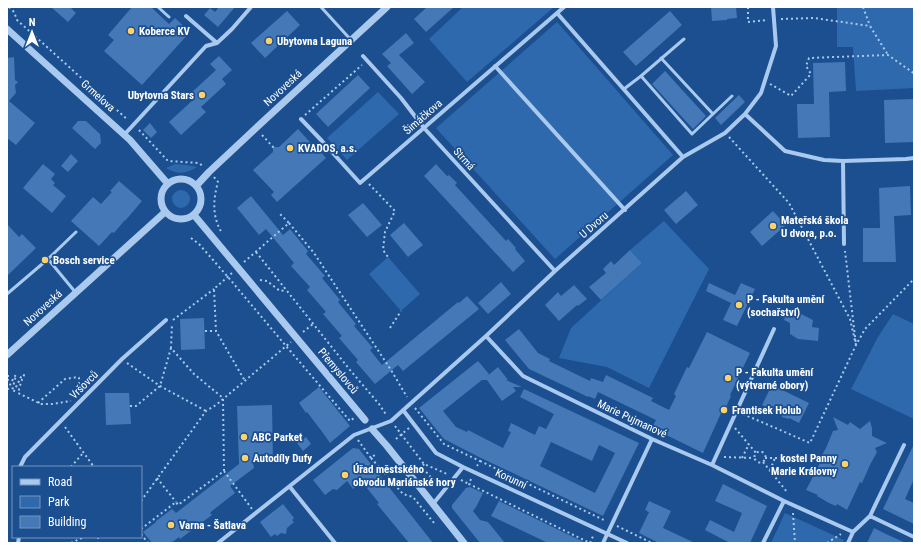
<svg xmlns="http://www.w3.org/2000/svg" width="921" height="550" font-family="'Roboto Condensed',sans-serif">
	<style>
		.green { fill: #2e69ad }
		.building { fill: #4478b7; fill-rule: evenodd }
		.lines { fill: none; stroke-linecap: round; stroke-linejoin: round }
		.path { stroke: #a9c9ee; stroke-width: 2; stroke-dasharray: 2 3; stroke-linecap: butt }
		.service { stroke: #a9c9ee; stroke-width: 3 }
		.minor { stroke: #a9c9ee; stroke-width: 4 }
		.tertiary { stroke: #a9c9ee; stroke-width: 7 }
		.poi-dot { fill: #ffd166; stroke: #1b4f8f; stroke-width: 1.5 }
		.labels { text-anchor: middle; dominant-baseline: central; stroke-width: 3.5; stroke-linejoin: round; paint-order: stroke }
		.poi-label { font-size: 11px; font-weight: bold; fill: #fff; stroke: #1b4f8f; text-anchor: start }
		.street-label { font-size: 11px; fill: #fff; stroke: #1b4f8f }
	</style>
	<rect width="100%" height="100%" fill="#1b4f8f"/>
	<path class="green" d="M463,7h91l-87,75 -38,-43z
		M837,7h77v81l-58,3 -3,-44h-16z
		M557,22l116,133 -118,104 -119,-131z
		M378,92l21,22 -52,46 -20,-22z
		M175,164l11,1 11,2c-11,7 -20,8 -31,1z
		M172 199a9 9 0 1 1 18 0a9 9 0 1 1-18 0Z
		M664,221l45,48 -60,119 -42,-21 -48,-9 12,-30 71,-65 -12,-13z
		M388,257l32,37 -19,17 -32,-37z
		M893,314l21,10v95l-63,-30 27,-52z
		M785,513l59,27 -1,3h-72z"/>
	<path class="building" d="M51,7h19l6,6 -8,9z
		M132,7h19l18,17 6,-6 15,14 -48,53 -38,-34 10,-11 -6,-5z
		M219,7h16l-17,20 -14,-12 6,-7 5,4z
		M427,7h27l-28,25 -12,-13z
		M711,7h25l1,11 -10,1v1l-15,1z
		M287,11l13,14 -35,33 -14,-15z
		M670,11l12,14 -46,41 -13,-14z
		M406,33l8,10 -15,12 26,27 -13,12 -25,-28 4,-3 -9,-9z
		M219,56l13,14 -10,9 4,5 -25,23 5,5 -25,23 -12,-13 25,-23 -4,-5 26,-24 -6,-6z
		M14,57l1,23 3,2 -3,3 1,8 -7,8 26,22 -19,22 -9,-7v-80z
		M845,62l1,29 -17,1 1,45 -32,1 -1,-34h17l-1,-41z
		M665,71l41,45 -13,13 -41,-45z
		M358,75l12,13 -42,39 -12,-13z
		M739,95l6,7 -24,23 -6,-7z
		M913,99l1,43 -29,1 -1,-43z
		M78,121h8l14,13 1,9 -6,6 -23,-21z
		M150,123l7,9 -6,6 -8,-8z
		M298,129l21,23 1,-1 6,7 -49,44 -6,-7 3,-3 -21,-22 20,-18v-5h6z
		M71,154l7,7 -10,11 -7,-6z
		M43,164l12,10 -4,5 4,4 -2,2 13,11 -14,17 -29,-25z
		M436,164l11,12 2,-1 8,8 -2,2 51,56 2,-2 8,9 -1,1 10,12 -12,11 -89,-96z
		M119,181l23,20 -17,20v-1l-11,13 -2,-1 -13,14 -28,-25 22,-24 8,7 11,-12 -2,-1z
		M910,186l1,29 -17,1 2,46h-33v-34h17l-1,-40z
		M686,191l12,14 -22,19 -12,-14z
		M251,196l32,39 7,-6 18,22 -2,3 19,22 -3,2 18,22 -2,2 18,22 -2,2 19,22 -3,2 12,15 76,-63 1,1 8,-7 12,13 -76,62 -5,-6 -23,19 -19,-22 2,-2 -19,-22 3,-2 -19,-22 3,-2 -19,-22 3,-3 -19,-21 3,-3 -28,-34 -7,6 -22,-27z
		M363,203l19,22 -15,12 -19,-22z
		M773,211l13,14 -24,21 -12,-14z
		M404,223l19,22 -15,12 -18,-22z
		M7,224l12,13 3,-3 14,14 -29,28z
		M630,250l12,13 -41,37 -12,-13 17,-14 -3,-4 8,-8 3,4z
		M501,282l10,12 -23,20 -10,-11z
		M709,283l26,12 6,-12 14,6 -18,37 -14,-6 8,-17 -25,-12z
		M574,285l13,14 -9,7 -1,-1 -18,16 -14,-16 13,-13 3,4z
		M787,307l26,13 -1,7 7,1 -1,13 -20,-2 -8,-5v-11l-6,-3 1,-2 -2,-1z
		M204,318l1,31 -24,1 -1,-31z
		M519,329l19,24 12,6 -1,2 41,20 1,-3 12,4 3,-7 47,23 -2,3 18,9 7,-14 -2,-2 13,-27 2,1 18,-36 43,21 -20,42 1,1 -5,11 -2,4h-2l-19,42 -51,-25 4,-8 -58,-28 -3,7 -7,-3v1l-59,-28 -24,-29z
		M478,361l11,13 -3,3 12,-10 10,13h-2l16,7h-9l3,4 -14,10 -15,-21h-5l-39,31 13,16 11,5 1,-2 35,18 8,-16 -3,-1 3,-8 24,12 4,-9 7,3 8,-15 -34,-17 4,-8 115,54 -36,73 -124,-59 -35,-18 -25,-31zM551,442l41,19 7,-16 16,8 -20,40 -55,-27z
		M772,385l37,18 -10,20 -10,-5v1l-7,-2 -1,-3 -3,1 -6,-4v-1l-10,-5z
		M319,387l31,39 -20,17 -7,-10 -16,-21 -1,1 -7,-10z
		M105,393h24l2,31 -25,1z
		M272,405l1,58h-20l1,5 -24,18 5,7 -23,18 -2,2 2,2 -32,24 -1,-2 -8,6h-19l-9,-11 13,-10v-1l16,-12 4,4 63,-49 -2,-58z
		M833,417l15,8 2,-3 10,7 10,-8 2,7v8l15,7 -12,5 2,4 -7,13 -8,18 -2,-1 -13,28 -10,-6 -1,2 -7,-3 -12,-7 1,-1 -12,-5 14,-27 -2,-1 8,-14 7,-17 5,-1z
		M306,437l5,7 -8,7 -6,-8z
		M914,444v35l-9,20 9,4v21l-31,-15z
		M353,448l6,1 74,94h-24l-32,-39 2,-1 -17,-21 -9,7 -6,-8 -10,9 -4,-1 -8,6 -12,-15z
		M723,484l44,22 -17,37h-20l-25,-13 5,-10 24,12 8,-19 -27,-12z
		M470,487l13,6 -7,14 -3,4 7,9 8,2 17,21h-25l-28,-35v-3l14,-17z
		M499,501l68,33 19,9h-38l-57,-27z
		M649,501l22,10 -8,17 32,15h-36l-20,-10 10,-21 -4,-2z
		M283,504l11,14 -2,2 2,2 -7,6 -1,6 -5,-1 -4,3 -2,-2 -4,3 -11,-15z
		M874,528l14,7 18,8h-39z"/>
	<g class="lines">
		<path class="path" d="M9,7l5,5 3,8 111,100
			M748,7v15l20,-2
			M863,7l7,19
			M781,19l33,-1 56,8 18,29
			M770,84l21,12 20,-22 -5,-8 3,-8 79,-3 24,17 2,1
			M305,115l57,-50
			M139,130l29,31 31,2 5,4
			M262,135l12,13
			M729,137l60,66 61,116 6,26 -11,-94
			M214,177l4,5c-5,18 -6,35 4,51
			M369,184l26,27 -10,21 -2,18 5,7
			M289,223l25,30 77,117 16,27
			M191,238l8,6 29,33 58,69 64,75 4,-3
			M256,252l94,118 29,34 8,12
			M244,262l45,-39 -9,-9
			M232,273l-18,16 2,42 29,50
			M260,280l7,1 13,10 6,-1
			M173,320l41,-31
			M390,328l11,-17
			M205,331h11
			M303,332l10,-8
			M127,363l33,23 46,25
			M7,376h2l-2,7
			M7,389h1l6,-12 2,-2 -4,16h2l8,-16h2l-3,7 -3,11 23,11h11l19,-3
			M38,403l27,-24 13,-2 1,1v14
			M130,406h6l24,-20 11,-38
			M415,408l29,36 36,17 -3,5
			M743,414l67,29 46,-98 9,-16 49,-50
			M395,426l29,38 23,10
			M65,427l29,40
			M735,428l21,25
			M396,439l13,-11
			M358,440l13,18 6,-5
			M754.5 457a5.5 5.5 0 1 1 11 0a5.5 5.5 0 1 1-11 0Z
			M724,457l30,1
			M371,458l32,36 10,3 21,26 2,-2
			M742,458l7,-14
			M765,458h38
			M480,461l126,60
			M763,462l24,30
			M424,464l-2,3 13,15 2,5
			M71,467l12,-14
			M770,470l5,-12
			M224,471l28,38
			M157,478l19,24
			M471,479l-2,5 121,59
			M461,480l8,4
			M141,501l65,-90 10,-6 75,-63
			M793,513l2,30
			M617,526l35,17
			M141,529l35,-27 2,3 46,-34 -1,-73 -29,-24 -23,-26 1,-24
			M141,534l7,9
			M98,537v6
			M71,543l13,-6
			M590,543l4,-9
			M827,543l14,-9"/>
		<path class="service" d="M158,7l11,10
			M321,7l30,33
			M641,76l51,58 21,-20 -52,-56
			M624,89l17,-13 43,-37
			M713,114l19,-18
			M48,259l28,34
			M7,294l41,-35 28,-27"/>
		<path class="minor" d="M557,13l126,144
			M186,16l31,27
			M363,56l38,42 23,30 131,143
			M495,66l130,144
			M745,114l40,37 39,9 19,1 63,-2 8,-1
			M301,119l21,22 38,42 204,-176
			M124,135l82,-89 11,-3 15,-14 19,-22
			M843,161l1,83
			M486,336l37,40 129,63 60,26 72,36 69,31
			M403,410l33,43 27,14 164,76
			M712,465l62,-136
			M20,467l5,-10 97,-98 44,-39
			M290,487l45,56
			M433,504l30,-37
			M870,516l44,21
			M18,543l1,-6
			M218,543l136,-108 37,-14 95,-85 69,-65 128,-114 42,-24 20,-19 16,-21 15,-47 -3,-39
			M603,543l49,-104
			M763,543l21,-42
			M848,543l5,-11 17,-16 34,-71"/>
		<path class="tertiary" d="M7,29l123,111 38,44
			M161 199a20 20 0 1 1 40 0a20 20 0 1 1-40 0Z
			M196,186l13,-14 47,-44 131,-121
			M194,215l171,205
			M7,355l158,-143
			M372,429l15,17 77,97"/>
	</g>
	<g class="poi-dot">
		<circle cx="131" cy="31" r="4"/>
		<circle cx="269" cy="41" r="4"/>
		<circle cx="202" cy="95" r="4"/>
		<circle cx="290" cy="148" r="4"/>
		<circle cx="773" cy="226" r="4"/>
		<circle cx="45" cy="260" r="4"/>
		<circle cx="739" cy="305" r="4"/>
		<circle cx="728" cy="378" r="4"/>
		<circle cx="724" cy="410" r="4"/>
		<circle cx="244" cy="437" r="4"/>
		<circle cx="245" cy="458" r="4"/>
		<circle cx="845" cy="464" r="4"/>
		<circle cx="345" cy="475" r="4"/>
		<circle cx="171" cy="525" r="4"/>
	</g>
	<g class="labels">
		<g class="poi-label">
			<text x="139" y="31">Koberce KV</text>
			<text x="277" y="41">Ubytovna Laguna</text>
			<text x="194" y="95" text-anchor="end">Ubytovna Stars</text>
			<text x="298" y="148">KVADOS, a.s.</text>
			<text x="781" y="220">Mateřská škola<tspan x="781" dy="13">U dvora, p.o.</tspan></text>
			<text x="53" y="260">Bosch service</text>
			<text x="747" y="299">P - Fakulta umění<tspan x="747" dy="13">(sochařství)</tspan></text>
			<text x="736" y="372">P - Fakulta umění<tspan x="736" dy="13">(výtvarné obory)</tspan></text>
			<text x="732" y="410">Frantisek Holub</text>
			<text x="252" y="437">ABC Parket</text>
			<text x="253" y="458">Autodíly Dufy</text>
			<text x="837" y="458" text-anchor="end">kostel Panny<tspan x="837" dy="13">Marie Královny</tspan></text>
			<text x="353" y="469">Úřad městského<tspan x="353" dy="13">obvodu Mariánské hory</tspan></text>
			<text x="179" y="525">Varna - Šatlava</text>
		</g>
		<g class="street-label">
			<text transform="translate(283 88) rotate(-43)">Novoveská</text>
			<text transform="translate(98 96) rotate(42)">Grmelova</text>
			<text transform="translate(423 117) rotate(-41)">Šimáčkova</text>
			<text transform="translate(464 159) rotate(48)">Strmá</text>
			<text transform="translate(594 225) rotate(-41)">U Dvoru</text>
			<text transform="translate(43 308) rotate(-42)">Novoveská</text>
			<text transform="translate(338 371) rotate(50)">Přemyslovců</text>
			<text transform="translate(84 385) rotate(-45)">Vršovců</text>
			<text transform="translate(632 419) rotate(25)">Marie Pujmanové</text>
			<text transform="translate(511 479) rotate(25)">Korunní</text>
		</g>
	</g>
	<rect width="921" height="550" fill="none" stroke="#ffffff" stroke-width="16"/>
	<rect x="12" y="466" width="130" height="72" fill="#1b4f8f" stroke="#7695bc"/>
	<rect x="20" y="479" width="20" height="6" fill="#a9c9ee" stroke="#7695bc"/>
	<text x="48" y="486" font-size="12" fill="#ffffff">Road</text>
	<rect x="20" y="496" width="20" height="12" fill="#2e69ad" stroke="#7695bc"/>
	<text x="48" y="506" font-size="12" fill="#ffffff">Park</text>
	<rect x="20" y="516" width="20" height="12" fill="#4478b7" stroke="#7695bc"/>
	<text x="48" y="526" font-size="12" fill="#ffffff">Building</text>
	<g transform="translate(32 32)" stroke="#1b4f8f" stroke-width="3" paint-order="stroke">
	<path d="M0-3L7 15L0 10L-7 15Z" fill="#ffffff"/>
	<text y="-6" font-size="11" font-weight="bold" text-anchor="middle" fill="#ffffff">N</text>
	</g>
</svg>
